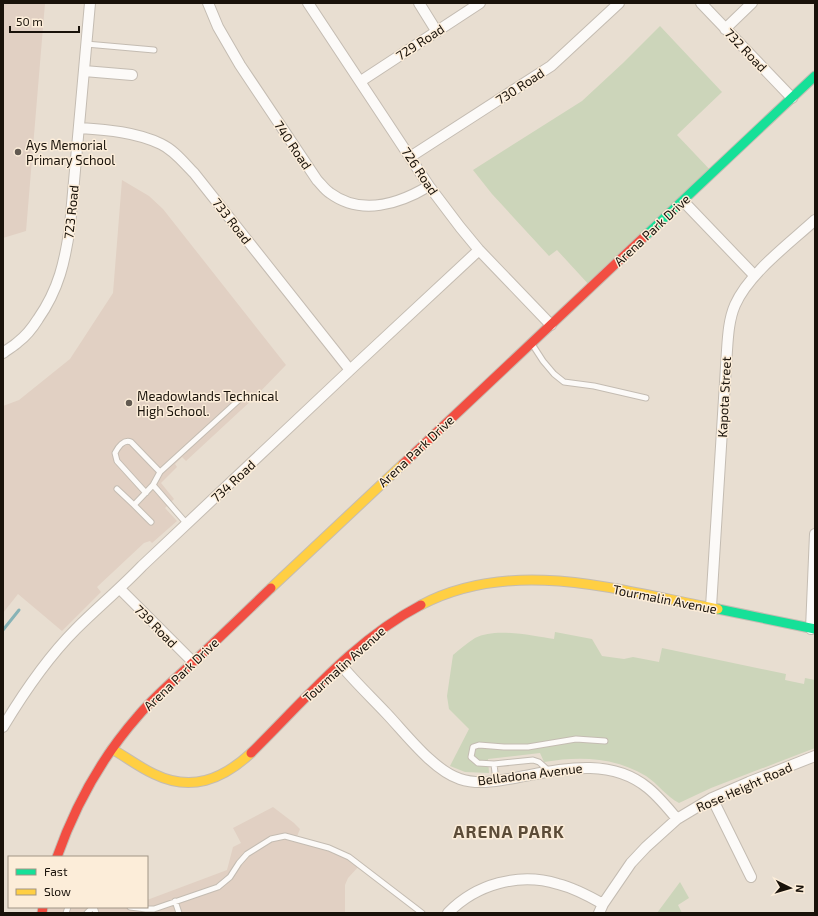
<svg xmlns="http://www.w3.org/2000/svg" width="818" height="916" font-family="'Exo 2',sans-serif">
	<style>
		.education { fill: #e1d0c3 }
		.green { fill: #ccd5ba }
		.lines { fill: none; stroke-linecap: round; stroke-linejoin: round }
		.stream { stroke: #87b3b6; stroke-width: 3 }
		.lane-casing { stroke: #c4bcb2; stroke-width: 7 }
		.street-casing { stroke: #c4bcb2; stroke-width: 12 }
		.fast-casing { stroke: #c4bcb2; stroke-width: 11 }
		.slow-casing { stroke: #c4bcb2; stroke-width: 11 }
		.jam-casing { stroke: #c4bcb2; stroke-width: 11 }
		.lane { stroke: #fcfaf8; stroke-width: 5 }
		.street { stroke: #fcfaf8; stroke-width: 10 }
		.fast { stroke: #16e098; stroke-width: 9 }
		.slow { stroke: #ffcf43; stroke-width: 9 }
		.jam { stroke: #f24e42; stroke-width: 9 }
		.poi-dot { fill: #615950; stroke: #fcedd9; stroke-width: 1.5 }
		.labels { text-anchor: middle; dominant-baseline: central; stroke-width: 3; stroke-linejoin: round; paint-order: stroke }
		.street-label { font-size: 13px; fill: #19120a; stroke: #fcedd9 }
		.poi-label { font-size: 13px; fill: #19120a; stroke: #fcedd9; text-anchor: start }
		.district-label { font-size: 17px; font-weight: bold; letter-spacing: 1px; fill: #5c4c38; stroke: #fcedd9 }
	</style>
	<rect width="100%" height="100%" fill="#e8ded1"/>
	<path class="education" d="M3,3h42l-19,228 -23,7z
		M122,180l27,16 14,13 123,156 -32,33 -68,63 -4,-4 -7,7 2,3 -16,16 13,16 -9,9 12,13 -25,22 -2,-2 -6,2 -47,44 4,5 -39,39 -44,-37 -15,19v-207l16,-6 51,-41 43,-66z
		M273,807l21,16 6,6 -4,10 33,10 31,16 -12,13 -3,7v28h-303l1,-6h104v-7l80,-30 6,-23 8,-4 -8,-15z"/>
	<path class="green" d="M660,26l62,66 -45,43 36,38 -122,114 -34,-37 -8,6 -57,-62 -19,-24 109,-69 41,-38z
		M555,632l37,7 10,17 22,3 9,-2 26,5 3,-14 124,26 -1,6 19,4 1,-6 10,2v68l-104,40 -32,15c-13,-7 -21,-19 -33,-27 -32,-19 -66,-20 -102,-14l-4,-9 -52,6 1,14 -24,-1 -15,-6 19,-37 -20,-20 -2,-13 6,-41c7,-6 14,-12 22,-17 21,-11 57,-2 79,1z
		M680,882l9,16 -11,7 4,8h-25z"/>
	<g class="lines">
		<path class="stream" d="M3,630l16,-20"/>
		<defs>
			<path id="lane" d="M86,44l68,6
				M532,344l11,17 11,13 10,8 30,4 52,12
				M153,485l34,39
				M117,489l17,16
				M146,493l-29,-32 -2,-8c3,-6 9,-14 16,-11l29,30
				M151,522l-17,-17 19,-20 7,-13 80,-73
				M494,764l2,17
				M549,771l-10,-9 -6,-2 -39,4 -16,-1 -7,-6 2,-10 6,-2 25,2h24l48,-8 29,2
				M175,901l4,12
				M94,907l2,6
				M130,907l16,2h8l64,-22 12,-10 9,-14 8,-9 24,-15 14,-3 44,12 20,9 73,56
				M66,913l2,-6
				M87,913l6,-6"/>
			<path id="street" d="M208,3l10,24 22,38 77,115c4,4 8,10 13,13 31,23 69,11 99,-7
				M308,3l121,183 31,41 19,23 72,75
				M419,3l18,29
				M701,3l91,95
				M725,29l27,-26
				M84,71l48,4
				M361,81l119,-78
				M80,128c28,2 56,4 81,16 13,6 23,19 33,29l156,197
				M410,157l141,-91 68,-63
				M683,201l71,74
				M3,353c5,-4 11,-7 15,-11 8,-6 15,-15 20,-23 21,-30 27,-58 32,-93l20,-223
				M120,589l73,73
				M711,607l16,-257c1,-15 2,-31 8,-45 14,-32 55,-62 80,-85
				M811,629l4,-95
				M341,665c14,17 30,32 45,48 20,21 47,57 74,66 18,6 37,2 54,-1 45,-8 95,-22 134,10 11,9 20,20 29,31
				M3,727c21,-35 44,-69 73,-98 21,-21 45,-41 66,-63l208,-196 129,-120
				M712,798l39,79
				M448,913c28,-29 71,-41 110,-29 16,4 31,12 45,20
				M599,913l4,-9 28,-41 15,-16 31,-28 35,-21 37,-16 66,-26"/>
			<path id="fast" d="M644,237l171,-161
				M718,609l97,20"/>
			<path id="slow" d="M271,588l132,-124
				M421,605c93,-49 200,-14 297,4
				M112,749c14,8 27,18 42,25 37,18 68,6 97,-21"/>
			<path id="jam" d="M403,464l241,-227
				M251,753c53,-52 103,-113 170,-148
				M57,857c18,-51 45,-100 81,-141 15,-18 33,-33 50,-49 28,-26 56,-53 83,-79
				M42,913l1,-6"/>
		</defs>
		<use href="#lane" class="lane-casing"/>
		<use href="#street" class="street-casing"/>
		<use href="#fast" class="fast-casing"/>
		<use href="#slow" class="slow-casing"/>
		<use href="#jam" class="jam-casing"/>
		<use href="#lane" class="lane"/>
		<use href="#street" class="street"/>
		<use href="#fast" class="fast"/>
		<use href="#slow" class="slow"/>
		<use href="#jam" class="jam"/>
	</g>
	<g class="poi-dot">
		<circle cx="18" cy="152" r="4"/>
		<circle cx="129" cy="403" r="4"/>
	</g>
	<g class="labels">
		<g class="street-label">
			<text transform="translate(420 42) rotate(-33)">729 Road</text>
			<text transform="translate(746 50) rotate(46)">732 Road</text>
			<text transform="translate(520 86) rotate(-33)">730 Road</text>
			<text transform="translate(293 145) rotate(56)">740 Road</text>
			<text transform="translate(420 171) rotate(56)">726 Road</text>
			<text transform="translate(71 212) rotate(-84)">723 Road</text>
			<text transform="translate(232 221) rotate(52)">733 Road</text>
			<text transform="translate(652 230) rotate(-43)">Arena Park Drive</text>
			<text transform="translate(724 397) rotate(-87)">Kapota Street</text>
			<text transform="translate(416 451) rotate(-43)">Arena Park Drive</text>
			<text transform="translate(233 481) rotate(-43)">734 Road</text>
			<text transform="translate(665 599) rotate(11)">Tourmalin Avenue</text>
			<text transform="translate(156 626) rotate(45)">739 Road</text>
			<text transform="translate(344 664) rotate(-42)">Tourmalin Avenue</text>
			<text transform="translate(181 674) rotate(-44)">Arena Park Drive</text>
			<text transform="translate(530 774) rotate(-7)">Belladona Avenue</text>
			<text transform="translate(744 787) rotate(-24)">Rose Height Road</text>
		</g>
		<g class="poi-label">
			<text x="26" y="145">Ays Memorial<tspan x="26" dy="15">Primary School</tspan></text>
			<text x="137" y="396">Meadowlands Technical<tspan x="137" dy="15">High School.</tspan></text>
		</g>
		<g class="district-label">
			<text x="509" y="831">ARENA PARK</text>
		</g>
	</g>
	<rect width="818" height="916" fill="none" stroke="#19120a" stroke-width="8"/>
	<rect x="8" y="856" width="140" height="52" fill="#fcedd9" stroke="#a19586"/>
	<rect x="16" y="869" width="20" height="6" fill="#16e098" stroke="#a19586"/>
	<text x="44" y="876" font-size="12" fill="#19120a">Fast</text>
	<rect x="16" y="889" width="20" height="6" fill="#ffcf43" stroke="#a19586"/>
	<text x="44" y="896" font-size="12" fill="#19120a">Slow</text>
	<g transform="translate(790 888) rotate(95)" stroke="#fcedd9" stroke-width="3" paint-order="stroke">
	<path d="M0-3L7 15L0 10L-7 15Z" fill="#19120a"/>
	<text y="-6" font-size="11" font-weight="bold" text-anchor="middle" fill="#19120a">N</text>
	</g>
	<path d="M10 26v6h69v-6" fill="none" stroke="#19120a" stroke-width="2"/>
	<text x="16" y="26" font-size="12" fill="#19120a" stroke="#fcedd9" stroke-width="3" paint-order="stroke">50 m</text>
</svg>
